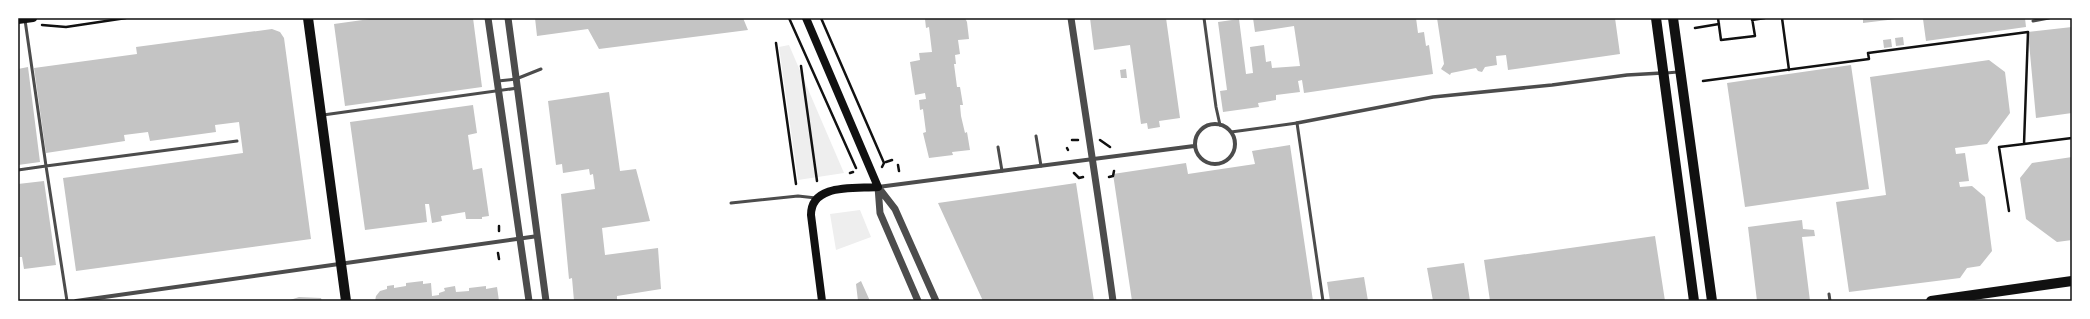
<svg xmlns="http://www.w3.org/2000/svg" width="2090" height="319" font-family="'Exo 2',sans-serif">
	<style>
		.green { fill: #eee }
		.building { fill: #c4c4c4 }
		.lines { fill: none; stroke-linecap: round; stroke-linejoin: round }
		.path { stroke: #111; stroke-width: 2.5 }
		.service { stroke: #4c4c4c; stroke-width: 3 }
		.pedestrian { stroke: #4c4c4c; stroke-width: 3.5 }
		.minor { stroke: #4c4c4c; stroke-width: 4 }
		.tertiary { stroke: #4c4c4c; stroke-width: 7 }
		.secondary { stroke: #111; stroke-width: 8 }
		.primary { stroke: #111; stroke-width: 10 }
		.neatline { fill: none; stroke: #111; stroke-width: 1.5 }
	</style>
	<rect width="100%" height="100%" fill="#fff"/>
	<path class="green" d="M789,45l55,128 -46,7 -19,-133z
		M860,210l11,27 -35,13 -6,-36z"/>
	<path class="building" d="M377,18h96l9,69 -137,19 -11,-82z
		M535,18h208l5,12 -149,19 -11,-20 -51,7z
		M928,18h37l2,4 2,17 -11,1 2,14 -5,1 1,9h-2l3,23h3l3,18h-3l1,11 4,17 2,-1 3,18 -18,2 1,3 -24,3 -6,-25 3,-1 -3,-23 -3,1 -1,-10 7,-1 -1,-6 -10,2 -5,-33 10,-2 -1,-7 13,-1 -3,-25 -3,1 -1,-9z
		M1090,18h76l14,100 -21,3 1,6 -12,2 -1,-6 -6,1 -11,-79 -36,5z
		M1253,18h163l2,15 6,-1 2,14 3,-1 4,29 -129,19 -2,-13 -4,1 2,11 -24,3v5l-18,3 1,4 -36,5 -3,-21 7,-1 -9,-68 21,-3 7,55 7,-1 -3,-26 14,-2 2,17 5,-1 1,7 28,-2 -6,-40 -39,6z
		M1437,18h178l5,36 -112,16 -2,-15 -10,1 1,9 -12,2 -3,5 -4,-1 -2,-3 -25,5 -1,2 -9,-6 3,-5z
		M1863,18h33v1l-33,4z
		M1925,18h100l1,9 -100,14 -3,-22z
		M2072,27v86l-36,5 -8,-86z
		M272,29l8,3 4,6 27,201 -235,32 -13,-93 180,-25 -4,-31 -24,3 1,7 -66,9 -2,-9 -24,3 1,6 -79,12 -12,-85 103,-14 -1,-7z
		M1903,37l1,8 -8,1 -1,-8z
		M1891,39l1,8 -8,1 -1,-8z
		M1989,60l16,12 5,41 -23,31 -32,4 1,6 9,-1 4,28 -10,1 1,5 12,-1 13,11 7,54 -12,15 -13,2 -7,10 -111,14 -13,-90 50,-7 -16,-118z
		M1851,65l18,124 -124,18 -18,-124z
		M28,67l12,95 -22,3v-96z
		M1126,69l1,9h-6l-1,-8z
		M609,92l11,79 16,-2 14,52 -48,7 3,27 53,-7 3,41 -44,7v5h-43l-2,-23 -3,1 -8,-85 34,-5 -2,-15 -3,1 -1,-6 -26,4 -1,-9 -6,1 -8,-64z
		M473,105l4,28 -9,2 5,35 9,-2 7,48 -7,1v2h-16l-1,-7 -24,4 1,5 -10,2 -3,-19h-4l2,18 -62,8 -15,-108z
		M1290,145l23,156h-181l-19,-127 73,-11 2,11 67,-10 -3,-13z
		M2072,157v83l-15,2 -31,-23 -6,-41 12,-15z
		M44,181l12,84 -32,4 -2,-12h-4v-73z
		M1076,183l18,118h-111l-45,-98z
		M1802,220l1,9 11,1 1,6 -13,1 8,64h-53l-9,-74z
		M1655,236l10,65h-175l-6,-41z
		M1464,263l6,38h-37l-6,-33z
		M1364,277l4,24h-38l-3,-19z
		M423,281v3l8,-1 1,13 7,-1v-2l6,-2 -1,-3 11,-2 1,6 13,-1v-3l17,-2v3l11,-2 2,14h-124l1,-5 4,-5 7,-2v-3l7,-1v3l12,-2v-3z
		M861,281l9,20h-12l-2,-17z
		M299,297l22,1 1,3h-35z"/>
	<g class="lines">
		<path class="path" d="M789,18l67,150
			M821,18l63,145 -2,4
			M1718,18l3,22 34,-4 -3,-18
			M1782,18l7,52
			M1752,20l13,-2
			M42,25l24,2 60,-9
			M1695,28l24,-4
			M776,43l20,141
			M801,66l16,115
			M1703,81l166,-22 -1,-6 160,-21 -4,112 -25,3 10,64
			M1072,140h6
			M1100,140l10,7
			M2024,144l48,-6
			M1067,148l1,2
			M886,162l6,-2
			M898,165l1,6
			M850,173l3,-1
			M1074,173l5,5 4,-1
			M1109,177l4,-1 1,-5
			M499,231v-5
			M498,253l1,6"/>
		<path class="service" d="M1204,18l12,89 4,18
			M2033,21l16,-3
			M1666,73l12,-1
			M498,81l18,-2 25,-10
			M323,115l195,-27
			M1231,132l66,-9 26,178
			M1036,136l5,30
			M998,147l4,24
			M18,170l28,-4 -21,-146
			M731,203l67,-7 18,2
			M1829,294l1,7
			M67,301l-21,-135 191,-25"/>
		<path class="pedestrian" d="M1297,123l136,-26 119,-12 75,-10 35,-2"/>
		<path class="minor" d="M1195 144a20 20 0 1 1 40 0a20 20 0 1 1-40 0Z
			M878,187l316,-41
			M76,301l462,-65"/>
		<path class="tertiary" d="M488,18l41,283
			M508,18l38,283
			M1071,18c14,94 29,188 42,283
			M878,187l17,22 41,92
			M878,187l2,26 38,88"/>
		<path class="secondary" d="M806,18l72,169c-23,2 -67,-4 -67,28l11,86
			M18,20l15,-2"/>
		<path class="primary" d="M308,18l38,283
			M1656,18l38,283
			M1673,18l39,283
			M1931,301l141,-20"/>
	</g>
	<rect width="2090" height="319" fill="none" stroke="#ffffff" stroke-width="38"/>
	<rect x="19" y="19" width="2052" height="281" class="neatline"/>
</svg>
